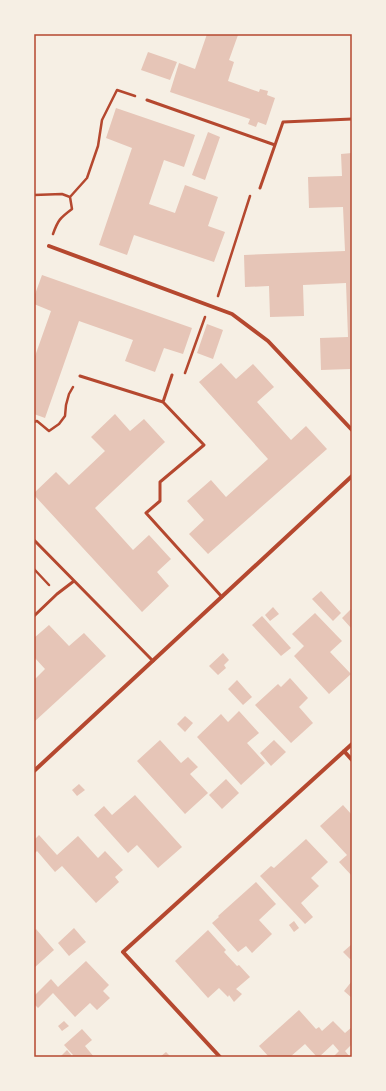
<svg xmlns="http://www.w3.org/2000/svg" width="386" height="1091" font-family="Manrope,sans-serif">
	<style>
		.building { fill: #e6c5b7 }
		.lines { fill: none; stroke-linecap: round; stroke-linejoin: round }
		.path { stroke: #b5482f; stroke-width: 2.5 }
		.service { stroke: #b5482f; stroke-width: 3 }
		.minor { stroke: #b5482f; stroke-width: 4 }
		.neatline { fill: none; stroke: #b5482f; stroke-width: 1.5 }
	</style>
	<rect width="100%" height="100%" fill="#f6efe4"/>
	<path class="building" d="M207,34h27l4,1 -9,25 5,2 -6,19 31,11 1,-3 8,2 -1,4 8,3 -9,27 -8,-3 -2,5 -8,-3 2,-5 -80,-27 9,-29 16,6z
		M148,52l29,10 -7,18 -29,-10z
		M116,108l79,27 -11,32 -20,-7 -15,44 26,9 10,-28 33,12 -10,29 17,6 -11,30 -80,-27 -7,20 -28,-10 33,-97 -26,-10z
		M208,132l12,5 -15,43 -13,-5z
		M352,153v242h-1l-1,-26 -29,1 -1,-32 28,-1 -2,-54 -43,2 1,31 -34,1 -1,-31 -24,1 -1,-32 101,-4 -2,-44 -34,1 -1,-31 34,-1 -1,-22z
		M42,275l150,53 -9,26 -19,-6 -9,24 -30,-11 8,-21 -54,-19 -34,97 -11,-4v-55l17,-48 -17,-7v-7z
		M207,324l16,6 -10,29 -16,-6z
		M221,363l15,16 17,-15 21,23 -17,15 34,38 15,-14 21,23 -119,105 -19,-20 15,-14 -17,-19 24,-21 15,17 42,-38 -69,-77z
		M115,414l15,17 14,-12 21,23 -70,66 38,42 16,-15 22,24 -14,13 12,14 -27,26 -108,-117v-2l22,-21 13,13 36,-34 -14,-14z
		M321,591l20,22 -8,8 -21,-22z
		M273,607l6,7 -9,7 -5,-6z
		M352,608v21l-10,-11z
		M315,613l27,28 -12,11 21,22 -22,20 -35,-38 10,-10 -12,-12z
		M262,616l29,32 -10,8 -29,-31z
		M49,625l20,21 15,-13 22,23 -72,66v-42l11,-11 -11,-12v-19z
		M223,653l6,7 -5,5 2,3 -8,7 -9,-9z
		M290,678l18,20 -9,9 14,16 -22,20 -36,-38 23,-21 3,3z
		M237,680l15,17 -9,8 -15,-16z
		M239,711l20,22 -12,10 18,20 -24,22 -44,-48 24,-23 7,8z
		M185,716l8,7 -8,9 -8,-8z
		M160,740l21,23 7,-6 10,10 -8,7 18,19 -23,21 -48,-53z
		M274,740l12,12 -15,14 -11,-13z
		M226,779l13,14 -17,16 -13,-14z
		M79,784l6,6 -8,6 -5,-6z
		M135,795l47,52 -24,21 -21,-23 -9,8 -34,-38 10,-9 8,9z
		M343,805l9,10v61l-13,-14 8,-7 -27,-29z
		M39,835l18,20 21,-19 20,22 7,-7 18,19 -8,7 4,5 -23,21 -34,-37 -7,6 -18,-21 -3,3v-14z
		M306,839l22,23 -17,16 8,8 -18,17 12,14 -8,7 -45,-48 11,-10 3,2z
		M256,882l20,22 -17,16 13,14 -20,19 -6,-7 -8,6 -26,-29 7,-6 -1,-1z
		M294,921l5,7 -5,4 -5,-7z
		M74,928l12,14 -17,14 -11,-13z
		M36,929l18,21 -20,18v-37z
		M208,930l18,20 -2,2 13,14 2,-1 11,12 -14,12 6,5 -8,8 -5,-7 -1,2 -9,-9 -11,10 -33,-37z
		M352,944v14l-2,1 -7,-7z
		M86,961l23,24 -6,6 7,7 -13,12 -7,-7 -15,14 -22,-24 -15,15 -4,-4v-8l17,-17 7,8z
		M352,981v17l-8,-7z
		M299,1010l17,19 3,-2 3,4 11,-10 12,12 7,-6v17l-7,7 5,6h-17l6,-6 -6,-7 -14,13h-2l-12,-13 -15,13h-21l-10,-11z
		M64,1021l5,5 -7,5 -4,-5z
		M82,1029l10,11 -7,6 9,11h-34l7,-7 5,6 1,-1 -9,-10z
		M166,1052l5,5h-11z"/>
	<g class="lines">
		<path class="path" d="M34,195l28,-1 8,3 2,12c-12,9 -14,11 -19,25
			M70,197l17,-19 11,-32 4,-26 15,-30 18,6
			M218,296l32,-100
			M185,373l20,-56
			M34,422l3,-1 12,10 10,-7 6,-8 1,-11 3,-11 4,-7
			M34,569l15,16"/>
		<path class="service" d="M147,100l128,45
			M260,188l23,-66 69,-3
			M172,375l-9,27 41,43 -44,37v19l-14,12 76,84
			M80,376l83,26
			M34,540l119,121
			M34,616l23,-22 17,-13"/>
		<path class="minor" d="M49,246l183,68 36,27 84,89
			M344,751l8,9
			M34,771l318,-295
			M220,1057l-97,-105 229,-208"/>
	</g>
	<rect width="386" height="1091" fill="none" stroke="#f6efe4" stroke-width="70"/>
	<rect x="35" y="35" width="316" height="1021" class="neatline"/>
</svg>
